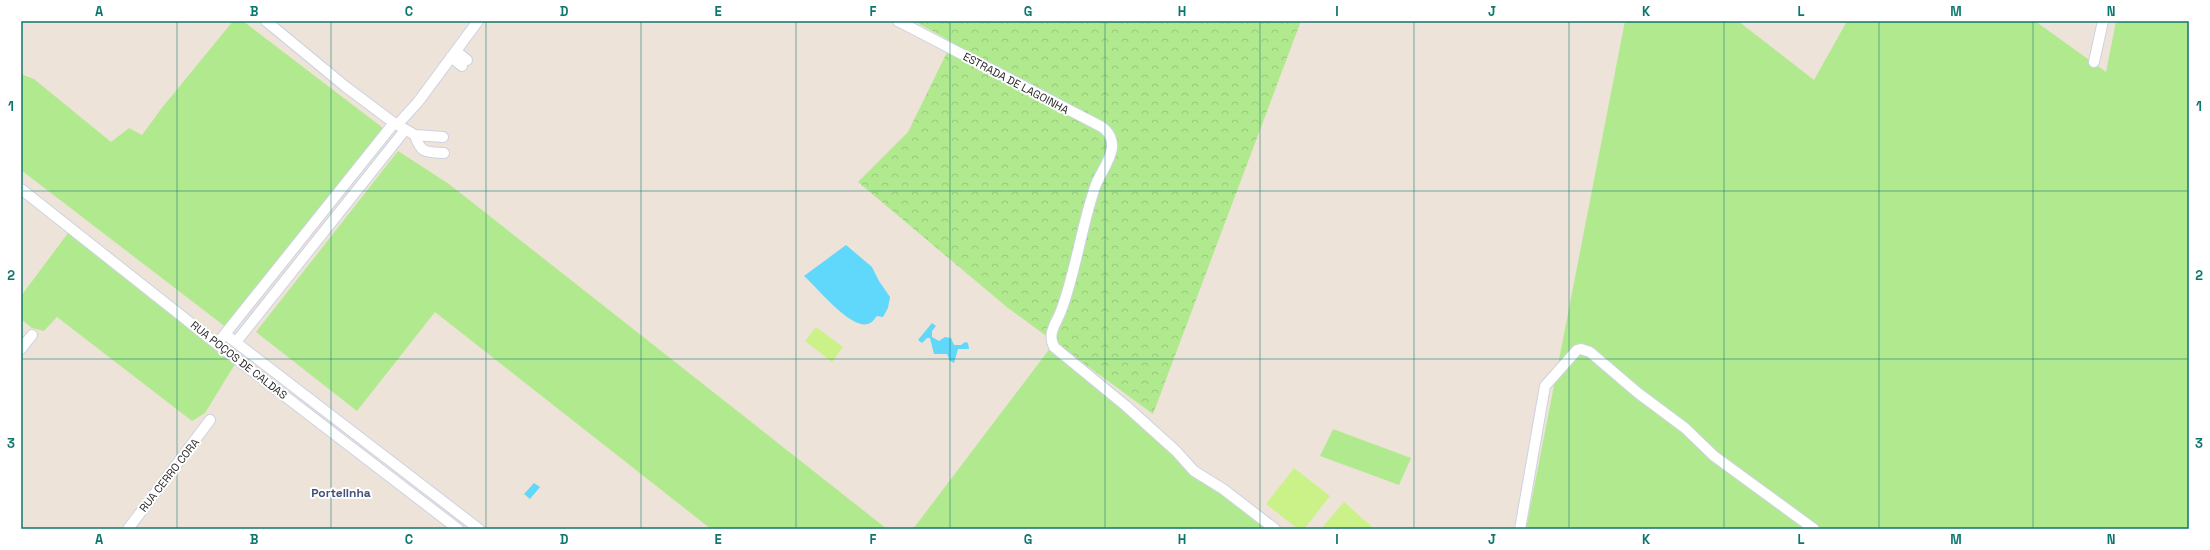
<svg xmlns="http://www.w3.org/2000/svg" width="2210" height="550" font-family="'Space Grotesk',sans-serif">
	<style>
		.grass { fill: #b1ea8e }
		.forest { fill: url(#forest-crowns) }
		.pitch { fill: #caf288 }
		.water { fill: #5fd8fb }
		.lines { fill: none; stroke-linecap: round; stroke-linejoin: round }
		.street-casing { stroke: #cdd2e3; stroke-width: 12 }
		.street { stroke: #fff; stroke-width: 10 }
		.grid { fill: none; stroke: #0f766e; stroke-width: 1; stroke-opacity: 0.55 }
		.labels { text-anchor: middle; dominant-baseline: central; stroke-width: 4; stroke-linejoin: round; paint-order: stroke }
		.street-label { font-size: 11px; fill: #282828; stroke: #fff }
		.neighbourhood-label { font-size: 12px; font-weight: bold; fill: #44517d; stroke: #fff }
		.neatline { fill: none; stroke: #0f766e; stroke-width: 1.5 }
		.grid-label { font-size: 13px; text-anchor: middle; font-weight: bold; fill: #0f766e }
	</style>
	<defs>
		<pattern id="forest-crowns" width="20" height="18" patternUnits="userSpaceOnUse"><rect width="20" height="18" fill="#b1ea8e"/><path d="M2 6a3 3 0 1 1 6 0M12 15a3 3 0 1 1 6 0" fill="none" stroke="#98c97a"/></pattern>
	</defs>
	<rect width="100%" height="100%" fill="#ede3d8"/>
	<path class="grass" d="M233,21h10l140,107 -156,200 -206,-158v-96l13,5 77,63 18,-14 13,7 19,-26z
		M1625,21h113l76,59 33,-59h188l71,51 10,-51h73v508h-663z
		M398,151l51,33 438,345h-176l-276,-217 -78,99 -101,-79z
		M68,233l167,131 -30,49 -13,8 -135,-104 -13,14 -12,-3 -11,-9v-23z
		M1051,347l217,182h-355z
		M1333,429l78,29 -12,27 -79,-29z"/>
	<path class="forest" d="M914,21h387l-148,393 -145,-106 -150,-126 50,-50 44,-90z"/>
	<path class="pitch" d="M816,327l27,20 -11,15 -27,-21z
		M1294,468l36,28 -26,33h-6l-32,-25z
		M1344,502l28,25 -2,2h-49z"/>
	<path class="water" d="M846,245l26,22 7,14 11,16 -2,11 -5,9 -6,-1c-2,2 -4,6 -7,7 -17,10 -53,-36 -66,-47z
		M932,323l4,3 -4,5v6l7,4 6,-4 6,1 3,7h7l4,-3 3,1 1,6h-11l-4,14 -4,-2 -3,-7h-13l-4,-16h-3l-5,5 -4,-3z
		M534,483l6,4 -10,12 -6,-5z"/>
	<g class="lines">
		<defs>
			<path id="street" d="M266,21l80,66 48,36 21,12 28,2
				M898,21l204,106c7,5 11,13 10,21 -2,14 -13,27 -17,39 -14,41 -19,84 -34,124 -5,13 -14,22 -7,36l72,59 50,45 18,20 29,18 52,40
				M456,51l11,9
				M451,57l11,9
				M2094,62l9,-41
				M397,125l21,-23 60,-81
				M415,135c6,19 11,17 29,18
				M21,189l196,155 241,185
				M225,334l254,195
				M221,339l173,-216
				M236,342l169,-212
				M21,349l11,-14
				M128,529l82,-109
				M1520,529l25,-143 32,-36 4,-1 9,3 48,41 47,35 29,28 100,73"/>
		</defs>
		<use href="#street" class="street-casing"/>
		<use href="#street" class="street"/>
	</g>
	<path class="grid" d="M177,21v508M331,21v508M486,21v508M641,21v508M796,21v508M950,21v508M1105,21v508M1260,21v508M1414,21v508M1569,21v508M1724,21v508M1879,21v508M2033,21v508M21,191h2168M21,359h2168"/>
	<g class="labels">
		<g class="street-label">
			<text transform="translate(1016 83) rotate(28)">ESTRADA DE LAGOINHA</text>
			<text transform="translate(239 360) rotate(38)">RUA POÇOS DE CALDAS</text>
			<text transform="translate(169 475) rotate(-52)">RUA CERRO CORA</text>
		</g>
		<g class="neighbourhood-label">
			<text x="341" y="493">Portelinha</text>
		</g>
	</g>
	<rect width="2210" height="550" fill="none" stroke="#ffffff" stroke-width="44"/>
	<rect x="22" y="22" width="2166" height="506" class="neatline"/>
	<g class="grid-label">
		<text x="99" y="16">A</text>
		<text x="254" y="16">B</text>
		<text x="409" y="16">C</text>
		<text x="564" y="16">D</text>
		<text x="718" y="16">E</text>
		<text x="873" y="16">F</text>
		<text x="1028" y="16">G</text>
		<text x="1182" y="16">H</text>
		<text x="1337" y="16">I</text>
		<text x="1492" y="16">J</text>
		<text x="1646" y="16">K</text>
		<text x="1801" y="16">L</text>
		<text x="1956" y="16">M</text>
		<text x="2111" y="16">N</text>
		<text x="11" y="111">1</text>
		<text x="2199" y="111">1</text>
		<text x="11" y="280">2</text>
		<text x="2199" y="280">2</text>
		<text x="11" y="448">3</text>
		<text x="2199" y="448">3</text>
		<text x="99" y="544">A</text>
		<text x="254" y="544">B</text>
		<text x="409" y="544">C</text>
		<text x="564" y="544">D</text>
		<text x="718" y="544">E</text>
		<text x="873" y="544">F</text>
		<text x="1028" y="544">G</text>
		<text x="1182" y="544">H</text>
		<text x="1337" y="544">I</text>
		<text x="1492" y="544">J</text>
		<text x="1646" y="544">K</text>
		<text x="1801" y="544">L</text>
		<text x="1956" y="544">M</text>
		<text x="2111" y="544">N</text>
	</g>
</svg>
